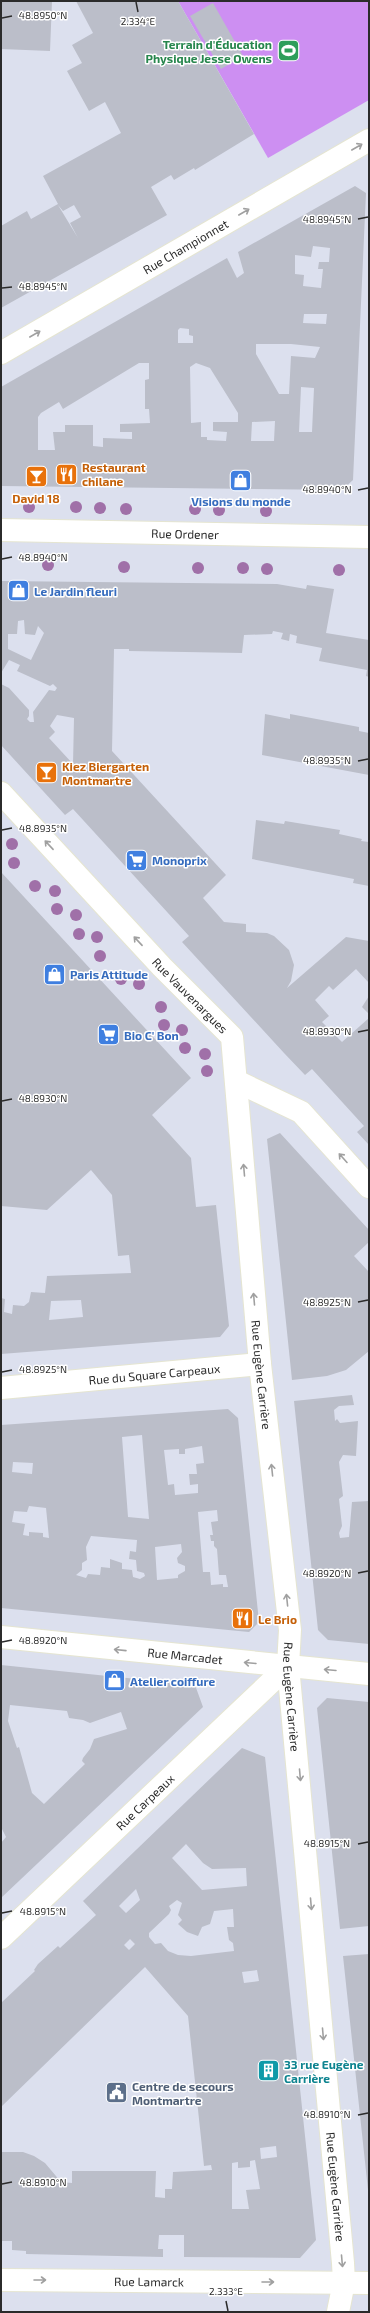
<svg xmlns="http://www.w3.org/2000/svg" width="370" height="2313" font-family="'Exo 2',sans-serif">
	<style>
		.pitch { fill: #cd8ff2 }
		.building { fill: #bbbec9; fill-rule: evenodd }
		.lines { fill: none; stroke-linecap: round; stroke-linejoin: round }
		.street-casing { stroke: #e5e5d1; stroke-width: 24 }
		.secondary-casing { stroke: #e5e5d1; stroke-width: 24 }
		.street { stroke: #fff; stroke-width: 22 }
		.secondary { stroke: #fff; stroke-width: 22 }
		.tree { fill: #a070a8 }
		.oneway { stroke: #a0a0a0 }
		.ticks { fill: none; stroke: #2b2b2b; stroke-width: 1.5 }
		.labels { text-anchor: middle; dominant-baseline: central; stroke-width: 3; stroke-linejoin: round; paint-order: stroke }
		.leisure-label { font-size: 12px; font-weight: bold; fill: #27864d; stroke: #fff; text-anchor: end }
		.street-label { font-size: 12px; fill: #2b2b2b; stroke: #fff }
		.food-label { font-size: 12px; font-weight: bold; fill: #c56008; stroke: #fff; text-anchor: start }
		.shop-label { font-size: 12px; font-weight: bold; fill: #366cbe; stroke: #fff; text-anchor: start }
		.culture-label { font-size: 12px; font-weight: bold; fill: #0d838f; stroke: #fff; text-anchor: start }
		.service-label { font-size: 12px; font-weight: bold; fill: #4e5e75; stroke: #fff; text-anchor: start }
		.ticks-label { font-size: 10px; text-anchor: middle; fill: #2b2b2b; stroke: #fff; stroke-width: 3; stroke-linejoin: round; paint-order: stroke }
	</style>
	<rect width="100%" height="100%" fill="#dce0ee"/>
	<path class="pitch" d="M178,1h191v99l-101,58z"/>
	<path class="building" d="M1,1h51l-2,50 -49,-2z
		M76,1h102l76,133 -59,36 -1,-2 -20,12 -3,-5 -20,12 16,28 -166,93v-82l26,-15 4,8 27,-15 -15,-28 78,-43 -16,-31 -16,9 -22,-40 15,-8 -10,-18 21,-12zM58,205l5,6 11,-6 7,12 -11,6 8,15z
		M213,3l30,53 -22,13 -31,-53z
		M355,186l11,7 -13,287 -11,10 -341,-4v-99l226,-129 10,20 7,-5 -6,-21zM313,246l17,2 -1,14h-10l-1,7h5l-2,19 -18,-2 1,-11 -9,-1v-19l16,2zM304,314h23l-1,10 -23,-1zM180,328l9,1v6l4,1v7h-15v-13zM256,344h35l29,3 -5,11 -24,-2 -2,38h-10l-23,-40zM139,363h10v16l-4,1v29h4l1,14 -30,1v8h12v7l-29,-1v9l-10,-1v-21h-28v7h-12l2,18h-17v-33l3,-4 18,-11 4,7zM196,363l14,5 28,45v9h-25v9l14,1 -1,9 -19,-1v-3h-6v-15l-10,1 -1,-56zM301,387l13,1 -2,44h-13zM275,421l-1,20h-23l1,-19z
		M1,581l276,3 29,5 1,-4 27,4 -8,44 43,7v37l-3,-1 1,-6 -48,-9 3,-13 -26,-5 1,-7 -7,-2 -1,7 -8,-2 2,-6 -10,-2 -1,3 -28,1 -2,18 -113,-2v-2h-15l-2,102 114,124 -23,23 21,24 22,2v8l21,1 7,3 15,14 5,15 -3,16 -4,7 59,-51 23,4v42l-13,-14 -23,21 -4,-4 -14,14 14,16 -7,6 20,20 27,-24v127l-12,-13 7,-6 -52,-57 -7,6 -21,-22 -102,-111 7,-6 -116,-127 -8,6 -64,-70v-61l8,4 20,22v6l-2,3 3,3h4l-1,-10 16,-22 6,1 2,-3 -4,-4 -3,2 -33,-15 3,-6 -11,-5 -8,13zM24,620l1,14 10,1 3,-9 6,7 -13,27 -23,-11v-15h9l1,-13zM57,715l17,3 -1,46 -24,-26 6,-6 -5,-6z
		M265,714l25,5v-5l69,13v4l10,2v42l-107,-20z
		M256,820l28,4 1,-3 55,9 -1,4 23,5 -1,2 8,1v44l-16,-3 1,-4 -102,-20z
		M1,872l190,206 -39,37 39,43 5,49 20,-2 13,121 -9,11 -219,17v-56l4,1 -1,13 8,2 1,-9 11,1 5,-4 2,-10 14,1 2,-17 84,-3 -2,-18 -11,1 -6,-61 -21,-25 -44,40 -46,-4zM81,1300l2,17 -34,3 2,-19z
		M369,996v18l-7,-7z
		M280,1133l89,97v12l-15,14 15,16v79l-23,19 -19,6 -35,4 -25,-241z
		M352,1395l2,10 -15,1 -5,4 1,11 2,-2 3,4 18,-2 -2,35 -13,-1 -4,7 4,34 -4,3 3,27 -3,7 1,5 9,-1 3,-35 17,-1v143l-41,-4 -10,-10 -24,-229z
		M228,1409l10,9 21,204 -10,10 -248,-24v-183zM142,1435l7,84 -21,-2 -6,-80zM202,1446l2,17 -8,1 1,10h-8l1,11 8,-1v9l-23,2 -1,-11 -6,1 -4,-35 15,-1v5h6v-5zM13,1462l20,1 -1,11 -20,-2zM29,1506l17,2 3,30 -6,-1v-4l-14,-1v4l-6,-1 2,-11 -13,-2 2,-11 13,1zM217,1510l1,11 -7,1 2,13h-3l1,6h3v5l3,3 2,26h7l2,12h-5v-3l-12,1 -1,-13h-7l-5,-60zM91,1536l46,4 -1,12 -6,-1 -1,8 7,1 1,11 7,2 1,3 -5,3 -7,-2 -1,-7 -10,-1v-6l-12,-4v9l-9,-1 -1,8 -12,-1 -2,4 -10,-3 6,-5v-7l5,-3 -1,-13zM181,1544l1,8 -5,6 1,5 7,3v5l-7,4v3l-21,2 -2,-33z
		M1,1665l194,20 8,22 -202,191v-55l5,-6 -5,-10zM10,1705l57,6 2,7 14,2 7,3 31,-11 6,17 -33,10 -4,10 -7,9 -1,3 3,3 -41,40 -12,-11 -13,-46 -2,1 -9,-27z
		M327,1698l42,4v224l-29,3 -23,-221z
		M242,1748l23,9 51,483 -16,18 -116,-1v-22h-25l-1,14h5v8l-137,-3v-3l-14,-1v-9h-11v-89h22l11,4 11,7 16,19 11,1v-12h84l-1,26 10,1v-9h7l1,-17 39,-2 -1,-5 -7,1 -16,-150 -43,-49 -144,140v-104l34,-32 -1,-1 4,-6 20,-18 2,2 36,-33 -13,-14zM186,1844l17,19 9,6 34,-1 1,18 -45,4 -30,-32zM136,1889l4,11 -14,13 -7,-7zM177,1900l5,3 -4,12 4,5 -4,4 9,8 11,4 4,-9 8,-3 4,-13 19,-2 1,18h-7l2,13 4,3 1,8 -43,5 -13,-1 -10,-4 -7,-8 -6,1 -6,-7v-4l20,-19 2,-4 -2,-4zM130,1939l5,5 -6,6 -5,-5zM257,1970l2,11 -15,2 -2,-11zM276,2146l1,11 -16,2 -1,-11zM255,2160l5,29 -14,1 3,19h-17v-46l6,-1v6l12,-1v-6z
		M369,1954v236h-1l-25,-234z"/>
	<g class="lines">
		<defs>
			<g id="street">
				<path id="s1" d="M1,353l368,-213"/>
				<path id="s2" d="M1,793l161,174 70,70 28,327 30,266 -2,36 55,597 1,19 -6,30"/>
				<path d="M236,1081l65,31 68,75"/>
				<path id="s3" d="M1,1388l259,-24"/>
				<path id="s4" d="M1,1637l368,37"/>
				<path id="s5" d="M1,1938l287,-272"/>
				<path id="s6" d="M1,2280l368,3"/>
			</g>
			<g id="secondary">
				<path id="s7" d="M1,530l368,7"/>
			</g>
		</defs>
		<use href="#street" class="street-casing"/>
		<use href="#secondary" class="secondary-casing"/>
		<use href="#street" class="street"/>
		<use href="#secondary" class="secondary"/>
	</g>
	<g class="tree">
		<circle cx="29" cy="507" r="6"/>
		<circle cx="76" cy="507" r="6"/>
		<circle cx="100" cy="508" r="6"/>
		<circle cx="126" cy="509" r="6"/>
		<circle cx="195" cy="509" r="6"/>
		<circle cx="219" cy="510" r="6"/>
		<circle cx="266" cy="511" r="6"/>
		<circle cx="48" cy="565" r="6"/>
		<circle cx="124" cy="567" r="6"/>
		<circle cx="198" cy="568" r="6"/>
		<circle cx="243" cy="568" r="6"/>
		<circle cx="267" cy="569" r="6"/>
		<circle cx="339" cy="570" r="6"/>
		<circle cx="12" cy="844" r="6"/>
		<circle cx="14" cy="863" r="6"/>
		<circle cx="35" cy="886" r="6"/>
		<circle cx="55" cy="891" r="6"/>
		<circle cx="57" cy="909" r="6"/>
		<circle cx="76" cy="915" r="6"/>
		<circle cx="79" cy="934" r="6"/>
		<circle cx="97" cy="937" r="6"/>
		<circle cx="100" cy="956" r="6"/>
		<circle cx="121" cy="979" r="6"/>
		<circle cx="139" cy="984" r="6"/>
		<circle cx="161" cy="1007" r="6"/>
		<circle cx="164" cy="1025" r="6"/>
		<circle cx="182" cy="1030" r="6"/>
		<circle cx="185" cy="1048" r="6"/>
		<circle cx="205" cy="1054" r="6"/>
		<circle cx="207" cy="1071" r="6"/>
	</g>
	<defs><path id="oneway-shaft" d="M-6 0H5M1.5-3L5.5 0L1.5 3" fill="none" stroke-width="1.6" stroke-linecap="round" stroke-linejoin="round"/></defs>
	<g class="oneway">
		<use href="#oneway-shaft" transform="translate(357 147) rotate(-30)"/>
		<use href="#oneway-shaft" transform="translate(244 212) rotate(-30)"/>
		<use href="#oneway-shaft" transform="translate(35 334) rotate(-30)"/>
		<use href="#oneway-shaft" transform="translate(49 845) rotate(-133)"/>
		<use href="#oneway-shaft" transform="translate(138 941) rotate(-133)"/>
		<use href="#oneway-shaft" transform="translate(343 1158) rotate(-132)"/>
		<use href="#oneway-shaft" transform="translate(244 1170) rotate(-95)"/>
		<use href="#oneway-shaft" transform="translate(254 1299) rotate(-95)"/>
		<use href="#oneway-shaft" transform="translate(272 1470) rotate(-96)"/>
		<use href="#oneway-shaft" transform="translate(287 1600) rotate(-96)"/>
		<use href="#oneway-shaft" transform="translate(120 1650) rotate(-174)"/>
		<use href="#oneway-shaft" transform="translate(250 1663) rotate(-175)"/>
		<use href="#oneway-shaft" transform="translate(330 1670) rotate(-175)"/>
		<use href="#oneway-shaft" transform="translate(300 1775) rotate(85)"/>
		<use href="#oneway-shaft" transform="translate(311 1904) rotate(85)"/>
		<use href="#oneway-shaft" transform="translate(323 2034) rotate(85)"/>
		<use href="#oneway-shaft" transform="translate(342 2261) rotate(85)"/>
		<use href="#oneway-shaft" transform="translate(40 2280)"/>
		<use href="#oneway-shaft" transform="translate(268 2282)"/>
	</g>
	<path class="ticks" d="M136,2l2,10M2,18l10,-2M358,219l10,-2M2,288l10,-1M358,490l10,-2M2,559l10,-2M358,761l10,-2M2,830l10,-2M358,1032l10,-2M2,1101l10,-2M358,1302l10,-2M2,1372l10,-2M358,1573l10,-2M2,1642l10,-2M358,1844l10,-2M2,1913l10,-2M358,2115l10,-2M2,2184l10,-2M226,2301l2,10"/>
	<defs>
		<symbol id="stadium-square" viewBox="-11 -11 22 22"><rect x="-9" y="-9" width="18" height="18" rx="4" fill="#2e9e5b" stroke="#fff"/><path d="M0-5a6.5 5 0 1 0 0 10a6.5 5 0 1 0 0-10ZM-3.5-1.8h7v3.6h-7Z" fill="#fff"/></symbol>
		<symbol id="restaurant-square" viewBox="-11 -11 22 22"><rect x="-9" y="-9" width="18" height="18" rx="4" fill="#e8710a" stroke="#fff"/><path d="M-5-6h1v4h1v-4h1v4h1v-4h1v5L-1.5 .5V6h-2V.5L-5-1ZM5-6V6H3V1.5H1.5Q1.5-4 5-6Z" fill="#fff"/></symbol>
		<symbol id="bar-square" viewBox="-11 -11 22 22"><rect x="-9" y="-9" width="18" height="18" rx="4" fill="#e8710a" stroke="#fff"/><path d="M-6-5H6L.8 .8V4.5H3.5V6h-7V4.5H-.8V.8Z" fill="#fff"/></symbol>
		<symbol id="shop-square" viewBox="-11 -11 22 22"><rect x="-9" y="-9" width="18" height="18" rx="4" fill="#3f7fe0" stroke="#fff"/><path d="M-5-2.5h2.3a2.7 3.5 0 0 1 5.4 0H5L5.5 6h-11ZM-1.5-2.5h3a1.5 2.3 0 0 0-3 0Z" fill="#fff"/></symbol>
		<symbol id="supermarket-square" viewBox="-11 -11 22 22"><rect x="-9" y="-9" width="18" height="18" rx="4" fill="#3f7fe0" stroke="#fff"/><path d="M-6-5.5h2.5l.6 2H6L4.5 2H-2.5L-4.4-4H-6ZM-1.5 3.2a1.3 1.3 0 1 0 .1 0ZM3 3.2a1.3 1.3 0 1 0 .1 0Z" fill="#fff"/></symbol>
		<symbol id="building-square" viewBox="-11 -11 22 22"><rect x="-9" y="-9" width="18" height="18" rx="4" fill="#0f9aa8" stroke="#fff"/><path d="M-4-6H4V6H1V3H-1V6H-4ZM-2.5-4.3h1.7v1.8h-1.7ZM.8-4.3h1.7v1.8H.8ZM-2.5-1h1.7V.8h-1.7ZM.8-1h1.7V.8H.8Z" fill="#fff"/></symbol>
		<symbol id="civic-square" viewBox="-11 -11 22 22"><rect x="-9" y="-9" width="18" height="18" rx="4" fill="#5c6f8a" stroke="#fff"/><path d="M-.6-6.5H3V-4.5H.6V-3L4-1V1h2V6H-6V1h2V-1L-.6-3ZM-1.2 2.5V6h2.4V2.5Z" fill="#fff"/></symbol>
	</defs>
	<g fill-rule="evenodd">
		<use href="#stadium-square" x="276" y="38" width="25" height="25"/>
		<use href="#restaurant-square" x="54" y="462" width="25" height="25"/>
		<use href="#bar-square" x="24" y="464" width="25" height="25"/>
		<use href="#shop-square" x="228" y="468" width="25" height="25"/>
		<use href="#shop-square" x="6" y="578" width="25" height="25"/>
		<use href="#bar-square" x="34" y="760" width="25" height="25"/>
		<use href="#supermarket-square" x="124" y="848" width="25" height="25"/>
		<use href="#shop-square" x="42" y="962" width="25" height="25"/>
		<use href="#supermarket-square" x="96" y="1022" width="25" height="25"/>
		<use href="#restaurant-square" x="230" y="1606" width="25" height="25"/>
		<use href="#shop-square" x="102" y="1668" width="25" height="25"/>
		<use href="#building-square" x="256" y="2058" width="25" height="25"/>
		<use href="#civic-square" x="104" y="2080" width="25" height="25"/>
	</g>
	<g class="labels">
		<g class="leisure-label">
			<text x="272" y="44">Terrain d'Éducation<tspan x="272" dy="14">Physique Jesse Owens</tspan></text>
		</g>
		<g class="street-label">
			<text stroke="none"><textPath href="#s1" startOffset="213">Rue Championnet</textPath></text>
			<text stroke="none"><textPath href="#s7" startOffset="184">Rue Ordener</textPath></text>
			<text stroke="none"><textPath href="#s2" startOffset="277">Rue Vauvenargues</textPath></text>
			<text stroke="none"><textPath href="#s3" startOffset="154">Rue du Square Carpeaux</textPath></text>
			<text stroke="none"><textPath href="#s2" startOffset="675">Rue Eugène Carrière</textPath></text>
			<text stroke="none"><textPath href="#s4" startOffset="185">Rue Marcadet</textPath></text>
			<text stroke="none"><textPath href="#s2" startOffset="999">Rue Eugène Carrière</textPath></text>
			<text stroke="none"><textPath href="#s5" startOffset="198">Rue Carpeaux</textPath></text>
			<text stroke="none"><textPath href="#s2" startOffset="1491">Rue Eugène Carrière</textPath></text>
			<text stroke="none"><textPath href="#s6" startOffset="148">Rue Lamarck</textPath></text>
		</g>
		<g class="food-label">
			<text x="82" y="467">Restaurant<tspan x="82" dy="14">chilane</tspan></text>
			<text x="36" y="498" text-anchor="middle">David 18</text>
			<text x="62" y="766">Kiez Biergarten<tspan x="62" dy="14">Montmartre</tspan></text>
			<text x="258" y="1619">Le Brio</text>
		</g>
		<g class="shop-label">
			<text x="241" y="501" text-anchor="middle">Visions du monde</text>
			<text x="34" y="591">Le Jardin fleuri</text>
			<text x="152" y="860">Monoprix</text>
			<text x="70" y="974">Paris Attitude</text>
			<text x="124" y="1035">Bio C' Bon</text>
			<text x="130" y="1681">Atelier coiffure</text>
		</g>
		<g class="culture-label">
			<text x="284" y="2064">33 rue Eugène<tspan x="284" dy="14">Carrière</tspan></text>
		</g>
		<g class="service-label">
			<text x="132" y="2086">Centre de secours<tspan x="132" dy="14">Montmartre</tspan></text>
		</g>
	</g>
	<g class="ticks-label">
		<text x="43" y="19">48.8950°N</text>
		<text x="138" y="25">2.334°E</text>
		<text x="327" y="223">48.8945°N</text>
		<text x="43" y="290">48.8945°N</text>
		<text x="327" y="493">48.8940°N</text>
		<text x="43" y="561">48.8940°N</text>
		<text x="327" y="764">48.8935°N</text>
		<text x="43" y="832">48.8935°N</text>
		<text x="327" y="1035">48.8930°N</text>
		<text x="43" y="1102">48.8930°N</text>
		<text x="327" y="1306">48.8925°N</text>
		<text x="43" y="1373">48.8925°N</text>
		<text x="327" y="1577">48.8920°N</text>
		<text x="43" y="1644">48.8920°N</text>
		<text x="327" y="1847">48.8915°N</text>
		<text x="43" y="1915">48.8915°N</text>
		<text x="327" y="2118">48.8910°N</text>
		<text x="43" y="2186">48.8910°N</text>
		<text x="226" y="2295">2.333°E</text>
	</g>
	<rect width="370" height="2313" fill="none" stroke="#2b2b2b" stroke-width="4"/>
</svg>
